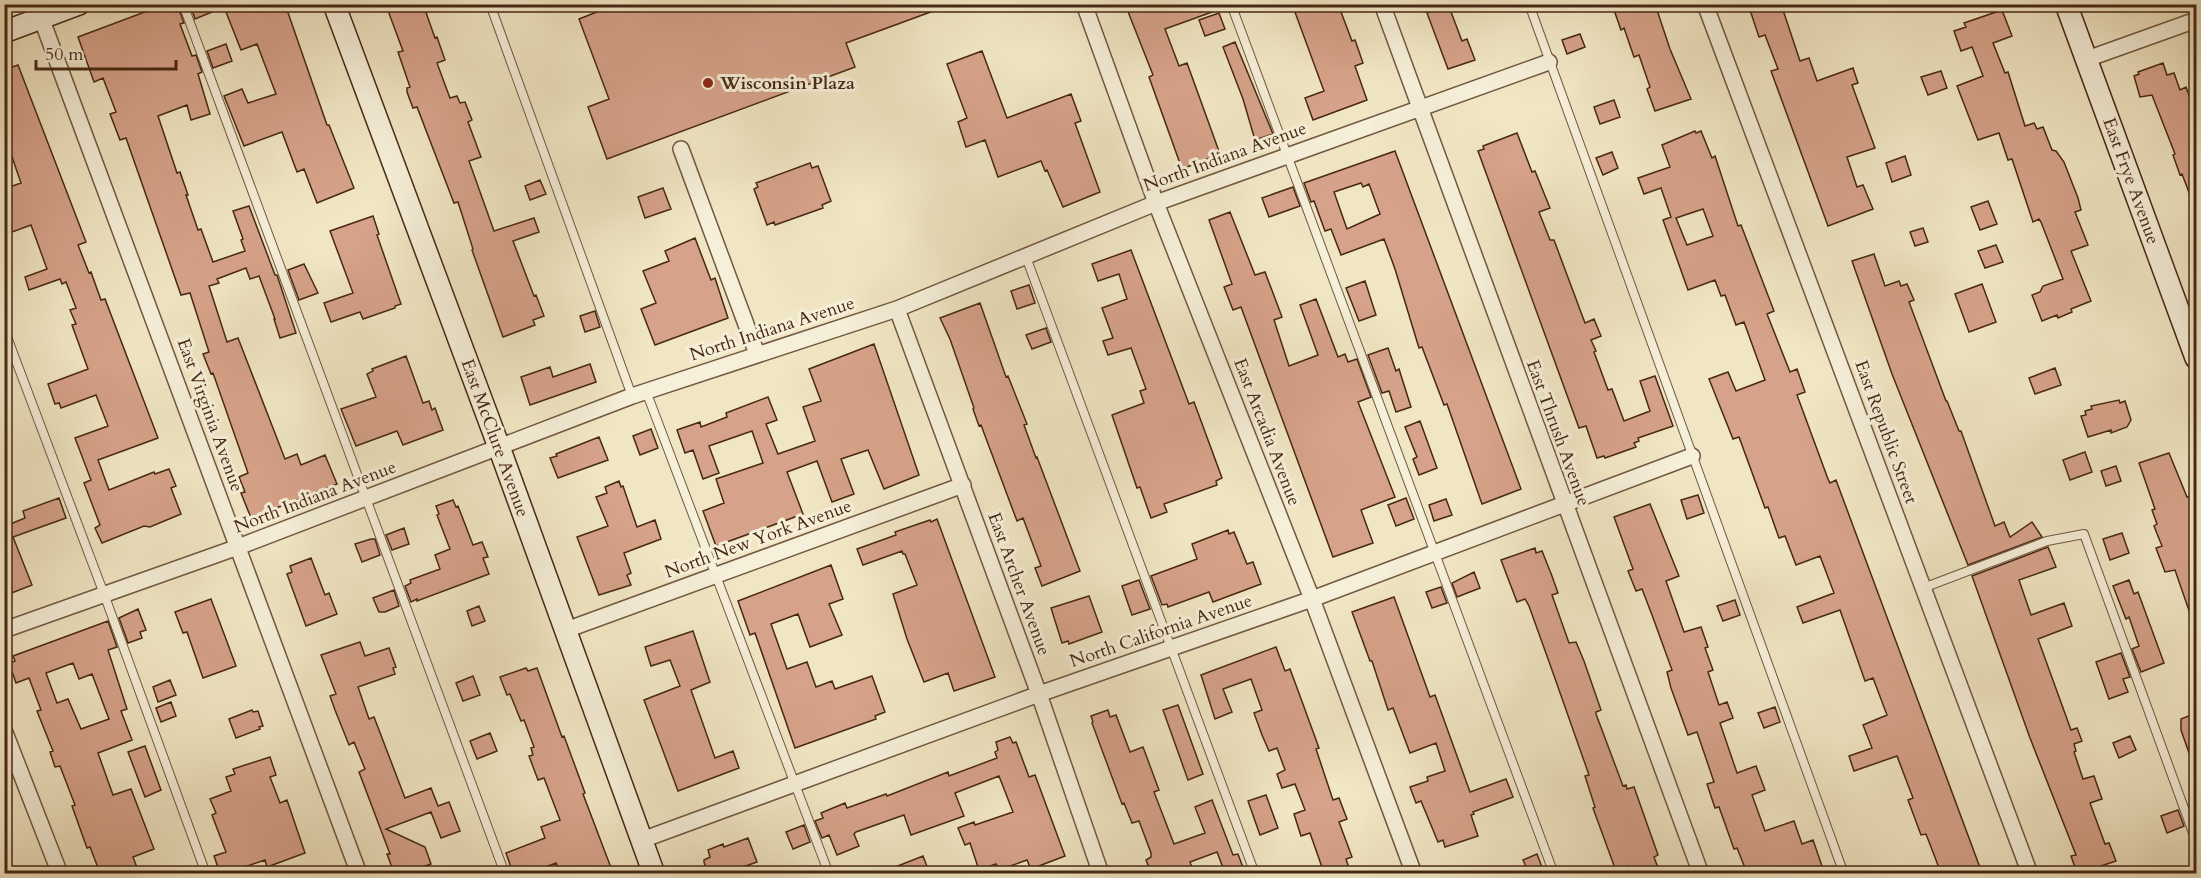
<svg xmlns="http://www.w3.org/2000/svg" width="2201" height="878" font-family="Cardo,serif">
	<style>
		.building { fill: #d6a289; stroke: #472814; stroke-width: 1.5; fill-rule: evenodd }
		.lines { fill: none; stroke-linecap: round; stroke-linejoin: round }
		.lane-casing { stroke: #725840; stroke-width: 10 }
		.street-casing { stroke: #725840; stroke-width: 18 }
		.secondary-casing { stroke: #472814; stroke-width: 24 }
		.lane { stroke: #f6efd9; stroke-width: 8 }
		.street { stroke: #f6efd9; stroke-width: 15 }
		.secondary { stroke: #f6efd9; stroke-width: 21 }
		.poi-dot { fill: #8f2418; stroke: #f6efd9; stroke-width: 2 }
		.labels { text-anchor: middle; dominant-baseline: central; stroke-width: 6; stroke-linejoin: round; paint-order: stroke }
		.poi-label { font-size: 18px; font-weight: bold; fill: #472814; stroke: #f6efd9; text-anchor: start }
		.street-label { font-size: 18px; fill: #472814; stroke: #f6efd9 }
	</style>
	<rect width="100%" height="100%" fill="#f1e6c4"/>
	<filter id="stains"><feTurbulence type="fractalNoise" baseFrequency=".00333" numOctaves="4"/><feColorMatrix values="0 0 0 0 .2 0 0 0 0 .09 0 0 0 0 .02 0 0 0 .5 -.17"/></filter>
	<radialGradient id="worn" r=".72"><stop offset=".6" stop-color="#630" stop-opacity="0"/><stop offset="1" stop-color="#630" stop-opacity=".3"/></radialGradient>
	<path class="building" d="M166,4h11l7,19 -4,1 12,32 4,-1 6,17 -4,2 12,40 -19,6 -4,-15 -29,11 19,57 3,-1 8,23h-2l12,35 3,-1 12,33 32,-11 -4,-11 2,-1 -10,-28 16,-5 26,69h2l19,58 -16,5 -6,-19h1l-16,-43 -9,3 -4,-11 -29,11 2,4 -10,3 18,56 11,-4 47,121 12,-5 4,11 24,-10 12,29 -86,34 -10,-25 4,-1 -6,-15 9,-4 -35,-100 -2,1 -8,-20 6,-2 -19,-59 -9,2 -55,-157 -6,2 -10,-26 6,-2 -13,-34 -9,4 -16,-45z
		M190,4h95l42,121h2l25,63 -37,15 -13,-34 -7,3 -15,-40 -38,14 -20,-50 18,-7 6,14 28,-9 -19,-50 -16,6 -17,-43 -29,12z
		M396,4h27l12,34 2,-1 8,23 -8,3 13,35 7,-2 3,7 5,-1 7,18 -4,2 13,35 -12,4 25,70 40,-13 5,14 -26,9 21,55 2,-1 8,21 -11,4 2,5 -32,12 -31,-87 1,-1 -15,-47 -4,1 -37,-96 -4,1 -6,-16v-4l3,-1 -12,-35 5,-1 -16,-43z
		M617,4h329l1,2 -101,37 9,24 -248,92 -19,-52 21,-8 -30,-80z
		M1125,4h100l1,3 -61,22 14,37 8,-3 33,91 -38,15 -33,-92 4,-2z
		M1292,4h46l14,37 3,-1 8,23 -8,3 12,34 -54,20 -8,-22 19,-7z
		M1448,4l14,37 5,-2 8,21 -27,9 -21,-56z
		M1612,4h43l15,45 21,50 -36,12 -8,-22 3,-2 -11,-32 -5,2 -10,-29 -3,2z
		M1748,4h33l19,57 9,-3 8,23 36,-13 5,15 -6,2 23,63 -28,9 10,30 6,-2 10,24 -45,17 -57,-155 7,-2 -13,-34 -6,2z
		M2002,10l10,26 -19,7 12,30 3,-1 17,54 9,-3 3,6 6,-2 9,23 4,1 8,11 14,36 3,12 -6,2 13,33 -17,6 20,50 -20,8 1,3 -14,6 -1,-3 -15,6 -10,-26 8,-3 3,-6 20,-7 -22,-57 -2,-3 -6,3 -21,-63 -4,1 -9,-27 -21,7 -21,-54 26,-10 -11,-29 -11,4 -7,-20 12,-4 -2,-4z
		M1219,13l6,16 -20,7 -6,-16z
		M1580,34l5,13 -18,7 -5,-14z
		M1235,42l38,92 -18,6 -12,-41 -20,-52z
		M226,44l6,17 -19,7 -6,-17z
		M982,51l25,67 64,-24 10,27 -6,2 25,69 -37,15 -16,-37 -2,1 -4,-10 -43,16 -13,-37 -19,7 -8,-25 9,-4 -20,-54z
		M2163,63l4,12 7,-2 6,17 6,-3 10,27v94h-1l-13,-34 -2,1 -7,-20 2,-1 -23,-59 -12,2 -6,-21 5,-2 -1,-2z
		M18,65l68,177 -8,3 11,28 2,-1 10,28 4,-1 53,139 -60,22 11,30 45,-18 1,2 14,-5 7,17 -5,2 10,26 -31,13 -6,-1 -42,17 -7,-15 5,-3 -16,-42 7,-3 -16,-42 33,-12 -12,-31 -35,13 -2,-5 -4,1 -7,-20 40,-15 -16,-44 4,-1 -6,-14 6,-2 -10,-26 -4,2 -2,-5 -31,11 -4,-13 22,-8 -16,-44 -27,10v-46l17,-6 -10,-29 -7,2v-86z
		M1941,71l6,17 -19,7 -7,-18z
		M1614,100l6,17 -20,7 -6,-17z
		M1695,131l1,2 5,-2 11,27 3,-2 23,70 3,-1 33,86 -7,3 23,58 7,-3 8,23 -8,3 31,84 2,4 6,-3 146,393h-41l-15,-39 -5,1 -13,-35 5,-2 -16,-42 -43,15 -5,-15 23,-8 -9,-23 24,-10 -14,-37 -8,3 -25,-71 -37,13 -6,-16 37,-14 -14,-37 -24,9 -11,-29 -6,2 -11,-31 -3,1 -26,-71 -6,2 -24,-60 19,-7 8,19 29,-11 -21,-58 -8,3 -11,-30 -4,1 -6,-16 -27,10 -25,-70 8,-3 -10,-29 -17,6 -6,-16 32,-11 -8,-22zM1703,209l10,27 -26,9 -11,-27z
		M1517,133l15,39 3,-1 15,37 -11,4 11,28h4l31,83 9,-4 7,17 -10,4 5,11 -2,1 14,38 4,-1 12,32 26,-10 -10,-30 15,-5 18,50 -35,12 1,3 -5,2 2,4 -31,11 -1,-2 -7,2 -11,-32 -7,2 -101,-277 6,-2 -1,-3z
		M1395,151l126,338 -39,15 -35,-100 -3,1 -22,-58 -3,1 -24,-79 -11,-30 -43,16 -10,-26 -6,2 -11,-30 -3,1 -7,-19zM1361,183l2,4 6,-3 11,30 -33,15 -13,-37z
		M1612,152l6,16 -15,7 -7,-17z
		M1905,156l6,19 -19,7 -6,-19z
		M810,163l2,5 6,-2 13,35 -9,4 1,3 -48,17 -1,-3 -7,3 -13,-36 4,-2 -2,-4z
		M540,180l6,14 -16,6 -5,-14z
		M1293,187l7,19 -31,11 -7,-19z
		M663,188l8,21 -26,9 -7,-21z
		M1988,201l9,23 -17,6 -9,-23z
		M1230,212l25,63 10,-3 17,45 -8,3 15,46 29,-11 -18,-50 16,-6 22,58 7,-3 3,8 9,-3 14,38 -13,5 37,95 -34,13 12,33 -40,14 -92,-250 -8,3 -9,-23 8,-3 -23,-64z
		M373,216l6,18 -2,1 24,69 -6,2v2l-32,11 -3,-7 -29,10 -7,-19 29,-10 -23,-62z
		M1923,228l5,14 -13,4 -5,-14z
		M695,238l16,42 4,-2 13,40 -73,27 -14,-36 15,-6 -13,-32 26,-10 -4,-10z
		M1996,245l7,17 -18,6 -7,-17z
		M1131,250l58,154 5,-2 28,76 -6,3 1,4 -53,19 3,8 -16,6 -11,-31 -3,1 -25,-73 32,-12 -4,-12 6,-2 -15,-41 -23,7 -5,-14 10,-3 -11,-30 25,-9 -8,-25 -21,7 -6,-17z
		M1874,254l11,32 14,-5 2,5 6,-2 7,16 -5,2 37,99h1l12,30h2l34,95 9,-4 6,15 22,-15 10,15 -74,28 -76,-191 -40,-113z
		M304,264l14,29 -19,7 -11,-30z
		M1365,281l11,34 -17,6 -13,-33z
		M1982,284l14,38 -27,10 -14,-38z
		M1029,285l6,18 -18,6 -6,-18z
		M980,303l26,74 2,-1 19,48 -3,1 12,33 1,-1 43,114 -38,15 -7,-18 6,-2 -18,-48 -6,3 -36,-96 -2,1 -6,-17 1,-1 -24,-69 -10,-21z
		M595,311l5,16 -15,5 -5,-16z
		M1046,328l5,14 -19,7 -6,-14z
		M874,344l45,131 -35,14 -16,-39 -27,9 13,35 -22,8 -15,-41 -30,11 16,42 -87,32 -13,-35 21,-8 -8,-24 47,-16 -11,-32 -43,15 10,27 -16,6 -10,-29 -8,3 -8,-23 23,-8 1,5 26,-10 -1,-4 42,-16 9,23 -11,4 12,30 37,-13 -12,-34 18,-6 -12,-32z
		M1388,348l8,23 3,-2 12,38 -15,5 -7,-21 -7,2 -14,-38z
		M406,356l17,47 6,-2 3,9 3,-2 8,22 -40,15 -6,-14 -41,15 -15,-37 35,-12 -9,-23 6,-3 -1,-2z
		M590,364l6,18 -66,23 -9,-28 29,-10 3,10z
		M2055,368l6,17 -26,9 -6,-16z
		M2119,400l1,3 5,-2 6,19 -4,7 -16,6v-3l-23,7 -7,-21 5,-1 -1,-4 7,-2 -1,-3z
		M1420,421l17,47 -18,7 -6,-16 4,-2 -12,-30z
		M651,429l7,19 -18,7 -7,-19z
		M599,437l9,23 -50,18 -8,-20 7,-2 -1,-2z
		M2085,452l7,20 -22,8 -7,-20z
		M2169,453l18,44 6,-2 3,10v119l-2,1 -19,-55 -10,2 -9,-24 6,-2 -8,-20 3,-2 -5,-14 3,-1 -16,-46z
		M2116,466l5,15 -15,5 -5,-15z
		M619,481l2,6 2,-1 14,41 18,-7 6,19 -37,14 7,20 -4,2 4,10 -32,10 -22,-58 31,-11 -12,-29 11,-4 -2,-6z
		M1698,495l6,18 -17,6 -6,-19z
		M59,498l7,20 -53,19 19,48 -28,11v-78l4,7 17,-7 -2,-7z
		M1406,498l8,21 -18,7 -8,-21z
		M1446,499l6,16 -18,6 -5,-16z
		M453,500l3,7 2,-1 15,39 9,-3 6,15 -5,1 6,16 -72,27v-2l-6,3 -6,-16 6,-3 -1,-3 30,-11 -5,-14 15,-6 -13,-34 2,-1 -3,-8z
		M1650,504l29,72 -13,5 18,51 17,-5 7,20 -3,1 8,22 -5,2 11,33 8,-3 6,16 -13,5 17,50 19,-7 9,24 -13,5 13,36 29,-10 8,23 11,-4 9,26 -21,7h-54l-10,-25 -3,1 -15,-42 -4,1 -8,-24 7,-2 -17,-50 -9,3 -17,-47 -4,-16 5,-2 -20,-55 -10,-26 -6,2 -8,-20 5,-2 -19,-52z
		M937,519l58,158 -41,14 -6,-18 -24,9 -17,-43 -14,-45 24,-9 -12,-31h-2l-1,-3 -39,14 -6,-16 39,-14 -1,-3 35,-12 1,2z
		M404,528l5,16 -17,6 -6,-15z
		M1228,530l1,4 5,-2 13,32 6,-2 8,22 -48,18 -4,-10 -41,15 -1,-3 -5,1 -11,-29 46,-17 -5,-15z
		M2122,533l7,20 -19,7 -7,-21z
		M371,539h4l5,16 -18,7 -7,-18z
		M2048,547l8,20 -37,13 12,35 33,-12 8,23 -34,13 33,91 6,-2 5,13 -8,3 2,7 -2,1 9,27 11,-3 8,23 -12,4 15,41 4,-1 7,18 -36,12h-3l-6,-17 5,-1 -46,-117 -58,-162z
		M1535,548l1,5 6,-2 10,25 6,17 -6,2 17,48 7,-1 8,19 17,49 -5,2v2l27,72 3,-1 1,4 7,-2 24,68 -4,2 6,16h-30l-2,-7 -12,5 -23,-63 2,-1 -10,-31 4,-1 -37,-105 -23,-64 -4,-7 -8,3 -16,-42z
		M311,558l14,37 4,-2 8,21 -31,12 -19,-52 5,-2 -2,-6z
		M831,565l12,34 -14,5 13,31 -32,12 -12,-33 -27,10 16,45 20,-7 9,25 16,-6 3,8 37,-13 13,36 -10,4 1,3 -81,29 -40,-115 -5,2 -12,-34z
		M1474,572l6,16 -23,9 -5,-14z
		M1139,580l11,29 -18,6 -10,-29z
		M2129,580l5,14 4,-2 26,71 -23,9 -9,-23 7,-3 -10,-29 -3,2 -13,-33z
		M1441,587l6,16 -15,5 -6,-16z
		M394,590l5,16 -14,6h-6l-6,-14z
		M1089,596l13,36 -33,12 -1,-3 -6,2 -11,-35z
		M1394,597l36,100 5,-2 35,97 36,-13 7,18 -40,15 1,2 -3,1 7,21 -33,11 -2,-7 -5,2 -17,-41 -5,2 -6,-16 18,-6 -1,-4 18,-6 -9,-28 -26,10 -17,-45 -5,2 -16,-49h-2l-18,-49z
		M211,599l25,67 -33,12 -16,-46 -4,1 -8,-21z
		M1735,600l5,15 -17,6 -6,-15z
		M479,606l6,15 -13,5 -5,-15z
		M138,609l8,21 -6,2 2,6 -14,5 -9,-25z
		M108,621l9,26 -9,3 19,59 -6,2 11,29 -34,13 15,42 18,-6 23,60 -21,8 6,16h-39l-10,-26 -3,1 -15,-42 3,-1 -15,-39 -5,1 -5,-15 3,-1 -16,-40 4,-1 -12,-32 -13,5 -7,-20 6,-2 -2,-5zM73,663l6,16 13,-5 17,45 -28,10 -13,-30 -11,4 -11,-30z
		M693,631l17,51 -19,8 24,68 18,-7 6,17 -61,23 -34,-91 36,-14 -10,-26 -19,6 -6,-19z
		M360,642l5,14 24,-8 7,19 -3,1 2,6 -37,13 11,32 5,-2 31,81 26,-10 7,18 11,-4 11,29 -19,7 -10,-26 -45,17 39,18 6,17 -27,9h-10l-7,-19h3l-31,-82 6,-3 -11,-27 -5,3 -14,-35 -5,-14 6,-2 -15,-39z
		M1276,647l9,24 5,-2 10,27 19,52 -3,1 17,51 6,-2 8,21 -8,3 13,35 -6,2 3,9 -16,5h-9l-14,-40 -9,3 -7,-22 11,-4 -10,-26 -13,4 -5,-14 8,-4 -8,-22 -8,3 -7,-16 -8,-22 8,-3 -11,-31 -28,10 9,23 -17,7 -14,-44z
		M2121,653l9,24 -7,2 5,13 -19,7 -13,-37z
		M526,668l2,3 9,-3 25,69 2,-1 21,57 -2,1 30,79h-53l-4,-10 -26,10h-17l-7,-20 39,-15 -4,-11 19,-7 -16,-42 -6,2 -9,-24 4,-1 -2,-7 3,-1 -10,-27 -3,1 -11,-27 -3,1 -7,-18z
		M473,676l7,19 -17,6 -7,-18z
		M170,680l6,15 -18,7 -5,-15z
		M171,702l5,14 -15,6 -5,-14z
		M1178,705l25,69 -15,6 -25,-70z
		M1775,707l5,15 -16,6 -6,-15z
		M252,710l1,2 5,-1 5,15 -4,1 1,2 -24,9 -7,-19z
		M1108,710l2,7 6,-2 14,37 13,-5 16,43 -5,2 20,52 31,-11 -10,-26 17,-7 21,55 5,-1 6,16 -5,2v1h-14l-8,-21 -27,10 4,11h-43l-5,-13 5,-3v-4l-12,-32 -7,2 -8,-20 -2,1 -30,-81 1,-1 -2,-6z
		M2196,713v54h-2l-13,-37v-11z
		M490,733l7,18 -20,8 -7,-18z
		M2130,736l6,14 -17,8 -6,-15z
		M1010,737l3,6 3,-1 13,35 6,-2 30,81 -34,13 -4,-9 -28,10 -3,-6 -17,6 -9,-27 -5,2 -7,-17 16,-6 1,3 38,-13 -14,-36 -44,17 9,23 -53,19 -7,-20 -48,17 -2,2 5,12 -22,9 -8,-20 -7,3 -7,-17 8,-3 -2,-5 24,-10 2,5 39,-14 1,2 61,-24 1,4 48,-18 -2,-6 3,-2 -2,-8z
		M145,746l16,44 -16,7 -17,-45z
		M270,757l6,18 -6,2 10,26 7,-3 18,53 -38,14 -2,-7 -38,13h-7l-6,-17 12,-4 -14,-37 4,-2 -6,-14 21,-8 -5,-14 9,-3 -2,-5z
		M1266,795l12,33 -18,7 -12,-34z
		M2196,803v19l-7,-16z
		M2178,810l6,16 -17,7 -6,-17z
		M804,825l6,17 -17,7 -7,-17z
		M748,838l9,24 -31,11h-18l-4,-11v-2l6,-3 -2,-7 15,-6 1,3z
		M1537,854l6,16 -14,3 -6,-13z
		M923,856l5,13 -11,4h-37z"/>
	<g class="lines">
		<defs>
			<path id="lane" d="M183,4l322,870
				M490,4l142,392
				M1231,4l323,870
				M1529,4l315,870
				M1026,257l229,617
				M4,329l100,265 102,280
				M646,391l183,483
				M1923,588l124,-47 37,-7 112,307"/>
			<path id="street" d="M36,4l323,870
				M1084,4l72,199 156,396 102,275
				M1382,4l319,870
				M1705,4l325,870
				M2087,59l109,-39
				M681,149l76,205
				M897,309l142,385 62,180
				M4,630l234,-83 394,-151 265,-87 259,-106 393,-141
				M566,630l397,-145
				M4,730l56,144
				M642,840l397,-146 273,-95 380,-143"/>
			<path id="secondary" d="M334,4l165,443 155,427
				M2066,4l130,354
				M4,32l75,-28"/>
		</defs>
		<use href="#lane" class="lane-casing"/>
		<use href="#street" class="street-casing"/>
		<use href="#secondary" class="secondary-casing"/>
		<use href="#lane" class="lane"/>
		<use href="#street" class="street"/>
		<use href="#secondary" class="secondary"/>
	</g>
	<circle class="poi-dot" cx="708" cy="83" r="6"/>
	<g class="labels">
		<g class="poi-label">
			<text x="720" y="83">Wisconsin Plaza</text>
		</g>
		<g class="street-label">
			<text transform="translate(1225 157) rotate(-20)">North Indiana Avenue</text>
			<text transform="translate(2131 181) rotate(70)">East Frye Avenue</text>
			<text transform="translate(772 329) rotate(-18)">North Indiana Avenue</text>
			<text transform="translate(210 415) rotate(70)">East Virginia Avenue</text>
			<text transform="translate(1267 432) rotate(69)">East Arcadia Avenue</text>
			<text transform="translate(1886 432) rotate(70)">East Republic Street</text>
			<text transform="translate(1558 433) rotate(70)">East Thrush Avenue</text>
			<text transform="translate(495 438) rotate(70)">East McClure Avenue</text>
			<text transform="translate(315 497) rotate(-21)">North Indiana Avenue</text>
			<text transform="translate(758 539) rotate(-20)">North New York Avenue</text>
			<text transform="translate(1019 584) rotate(70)">East Archer Avenue</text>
			<text transform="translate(1161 631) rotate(-19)">North California Avenue</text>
		</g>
	</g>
	<rect width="2201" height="878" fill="none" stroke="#f1e6c4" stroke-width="24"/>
	<rect x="6" y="6" width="2189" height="866" fill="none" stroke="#472814" stroke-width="3"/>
	<rect x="12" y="12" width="2177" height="854" fill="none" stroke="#472814" stroke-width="1.5"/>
	<path d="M36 60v9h140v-9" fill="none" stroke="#472814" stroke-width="3"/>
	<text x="45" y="60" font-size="18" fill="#472814" stroke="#f6efd9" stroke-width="4.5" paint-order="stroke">50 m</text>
	<rect width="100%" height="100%" filter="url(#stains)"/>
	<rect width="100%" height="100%" fill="url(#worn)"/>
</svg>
